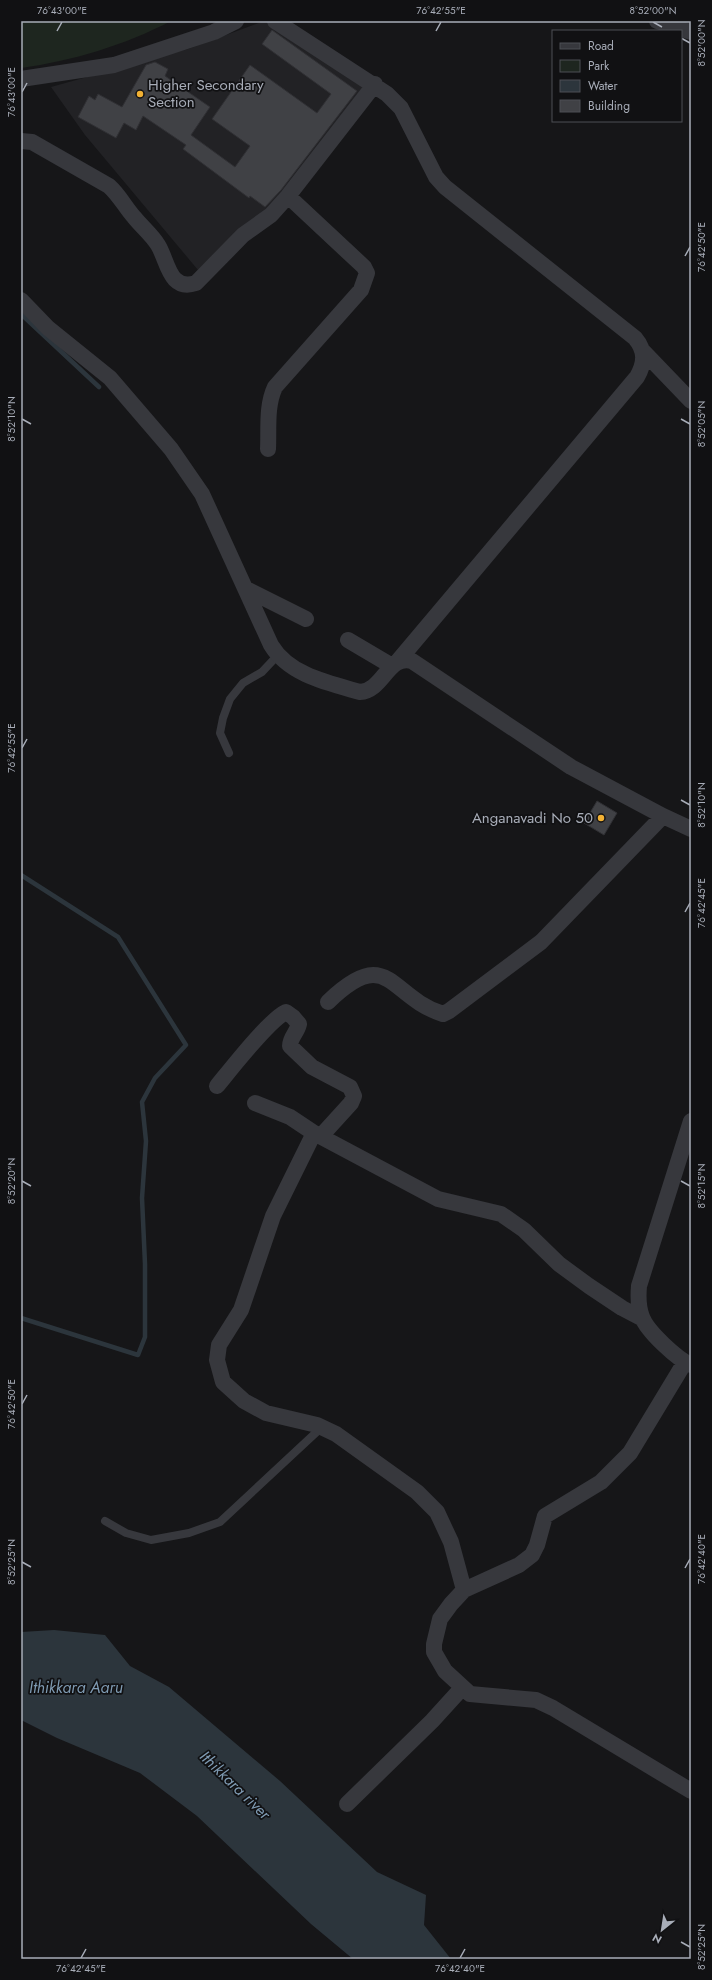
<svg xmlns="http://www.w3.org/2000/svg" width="712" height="1980" font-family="Jost,sans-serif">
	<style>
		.built { fill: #222225 }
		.green { fill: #1e261f }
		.water { fill: #2c353c }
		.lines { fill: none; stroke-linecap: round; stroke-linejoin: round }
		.stream { stroke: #2c353c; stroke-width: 4.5 }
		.building { fill: #404145; stroke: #303034 }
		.lane { stroke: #37383d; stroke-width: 8 }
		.street { stroke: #37383d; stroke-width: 16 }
		.ticks { fill: none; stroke: #a8adb8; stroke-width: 1.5 }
		.poi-dot { fill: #f2b134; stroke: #111113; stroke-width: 1.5 }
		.labels { text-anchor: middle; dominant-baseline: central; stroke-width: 3.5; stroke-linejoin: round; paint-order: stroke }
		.poi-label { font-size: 15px; fill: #a8adb8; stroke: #111113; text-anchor: start }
		.water-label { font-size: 16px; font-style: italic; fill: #7f9bb3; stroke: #111113 }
		.neatline { fill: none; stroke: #a8adb8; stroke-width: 1.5 }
		.ticks-label { font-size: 10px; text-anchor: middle; fill: #a8adb8 }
	</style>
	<rect width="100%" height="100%" fill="#161618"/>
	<path class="built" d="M264,21h3l98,66 -101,127 -66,56 -113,-135 -34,-48 137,-38z"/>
	<path class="green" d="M21,21h150c-46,24 -99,40 -150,47z"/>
	<path class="water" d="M54,1630l51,5 25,31 39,21 111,94 97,91 49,23 -2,30 27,34h-98l-42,-35 -114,-108 -57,-43 -83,-35 -36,-18v-88z"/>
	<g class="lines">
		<path class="stream" d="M21,314l78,73
			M21,875l97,62 68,108 -31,33 -13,24 4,39 -4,57 3,66v73l-7,18 -117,-37"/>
	</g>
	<path class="building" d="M272,30l85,61 -76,99 -16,17 -15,-11 -1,2 -66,-49 3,-4 -43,-29 -7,14 -12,-7 -8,15 -38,-21 11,-21 6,4 3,-6 24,13 24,-42 9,-3 13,7 -3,7 45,31 -19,28 44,32 15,-21 -38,-27 38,-54 67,48 14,-19 -69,-50z
		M597,801l20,12 -13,22 -20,-12z"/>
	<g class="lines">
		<path class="lane" d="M229,753l-9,-20 3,-15 7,-19 13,-16 19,-11 15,-16
			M105,1521l21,12 25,7 38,-7 31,-11 102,-95"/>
		<path class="street" d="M275,21l112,73 14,14 35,69 9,10 190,151c11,13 10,25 2,39l-239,284
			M657,21l34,11
			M21,79l93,-14 100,-33 22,-11
			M21,141l11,1 77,44c11,10 16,21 25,31 8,10 18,18 24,28 10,16 11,47 38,38l47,-48 28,-20 17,-19 87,-112
			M21,300l27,28 62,50 61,71 31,45 69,151c18,30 57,38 89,47 23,-1 28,-38 52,-31l159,106 92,49 28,13
			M642,350l49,51
			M268,449c1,-20 -2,-43 7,-62l86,-97 6,-17 -3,-6 -76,-71
			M246,589l60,30
			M348,640l44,26
			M328,1002c61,-59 61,-5 115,12l6,-3 92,-69 122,-126
			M217,1086c14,-17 52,-66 69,-74l7,5 6,7c-2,9 -9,13 -9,22l22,21 38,20 4,9 -3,7 -30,33
			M255,1103l35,14 24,16 124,66 63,15 23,16 35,34 30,22 33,22 21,11
			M691,1121l-52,165c-1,11 -1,21 3,31 5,14 35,42 49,48
			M314,1133l-41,83 -32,94 -22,35 -2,15 6,22 21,19 22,12 51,12 19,9 81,58 20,20 14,30 13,48
			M685,1362l-55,91 -29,29 -56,34 -8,29 -5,10 -13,10 -55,25 -13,14 -11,15 -6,25v8l11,19 25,23 66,6 17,8 138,83
			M347,1804l85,-83 30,-33"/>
	</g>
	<path class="ticks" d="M653,22l9,5M57,31l5,-9M436,31l5,-9M681,38l9,5M22,92l5,-9M685,256l5,-9M22,419l9,5M681,419l9,5M22,748l5,-9M681,800l9,5M685,912l5,-9M22,1181l9,5M681,1181l9,5M22,1404l5,-9M22,1562l9,5M685,1568l5,-9M681,1942l9,5M81,1958l5,-9M460,1958l5,-9"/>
	<g class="poi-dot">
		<circle cx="140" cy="94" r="4"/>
		<circle cx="601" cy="818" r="4"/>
	</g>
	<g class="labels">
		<g class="poi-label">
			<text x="148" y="85">Higher Secondary<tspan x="148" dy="17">Section</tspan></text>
			<text x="593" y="818" text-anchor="end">Anganavadi No 50</text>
		</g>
		<g class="water-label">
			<text x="76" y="1687">Ithikkara Aaru</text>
			<text transform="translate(235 1785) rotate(44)">Ithikkara river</text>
		</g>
	</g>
	<rect width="712" height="1980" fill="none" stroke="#111113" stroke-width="44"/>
	<rect x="552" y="30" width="130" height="92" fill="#111113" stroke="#4d4f55"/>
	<rect x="560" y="43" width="20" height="6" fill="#37383d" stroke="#4d4f55"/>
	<text x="588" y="50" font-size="12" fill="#a8adb8">Road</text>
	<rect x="560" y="60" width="20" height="12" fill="#1e261f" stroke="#4d4f55"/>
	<text x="588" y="70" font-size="12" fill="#a8adb8">Park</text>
	<rect x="560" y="80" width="20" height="12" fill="#2c353c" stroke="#4d4f55"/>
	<text x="588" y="90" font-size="12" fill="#a8adb8">Water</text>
	<rect x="560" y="100" width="20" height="12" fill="#404145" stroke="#4d4f55"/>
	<text x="588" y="110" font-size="12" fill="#a8adb8">Building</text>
	<g transform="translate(662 1930) rotate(210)" stroke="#111113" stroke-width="3" paint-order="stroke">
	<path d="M0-3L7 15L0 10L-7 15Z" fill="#a8adb8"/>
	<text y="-6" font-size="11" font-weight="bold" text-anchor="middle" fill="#a8adb8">N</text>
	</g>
	<rect x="22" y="22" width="668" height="1936" class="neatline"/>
	<g class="ticks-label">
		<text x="62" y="14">76°43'00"E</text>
		<text x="441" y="14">76°42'55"E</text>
		<text x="653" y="14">8°52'00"N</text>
		<text transform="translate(701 43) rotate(-90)" y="4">8°52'00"N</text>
		<text transform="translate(11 92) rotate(-90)" y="4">76°43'00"E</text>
		<text transform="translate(701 247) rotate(-90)" y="4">76°42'50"E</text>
		<text transform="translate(11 419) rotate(-90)" y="4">8°52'10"N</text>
		<text transform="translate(701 424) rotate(-90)" y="4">8°52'05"N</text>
		<text transform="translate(11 748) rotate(-90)" y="4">76°42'55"E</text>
		<text transform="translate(701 805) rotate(-90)" y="4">8°52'10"N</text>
		<text transform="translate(701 903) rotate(-90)" y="4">76°42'45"E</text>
		<text transform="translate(11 1181) rotate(-90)" y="4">8°52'20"N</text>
		<text transform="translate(701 1186) rotate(-90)" y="4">8°52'15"N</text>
		<text transform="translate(11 1404) rotate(-90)" y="4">76°42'50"E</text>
		<text transform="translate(701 1559) rotate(-90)" y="4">76°42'40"E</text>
		<text transform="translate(11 1562) rotate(-90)" y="4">8°52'25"N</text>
		<text transform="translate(701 1947) rotate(-90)" y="4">8°52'25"N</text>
		<text x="81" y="1972">76°42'45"E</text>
		<text x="460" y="1972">76°42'40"E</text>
	</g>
</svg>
